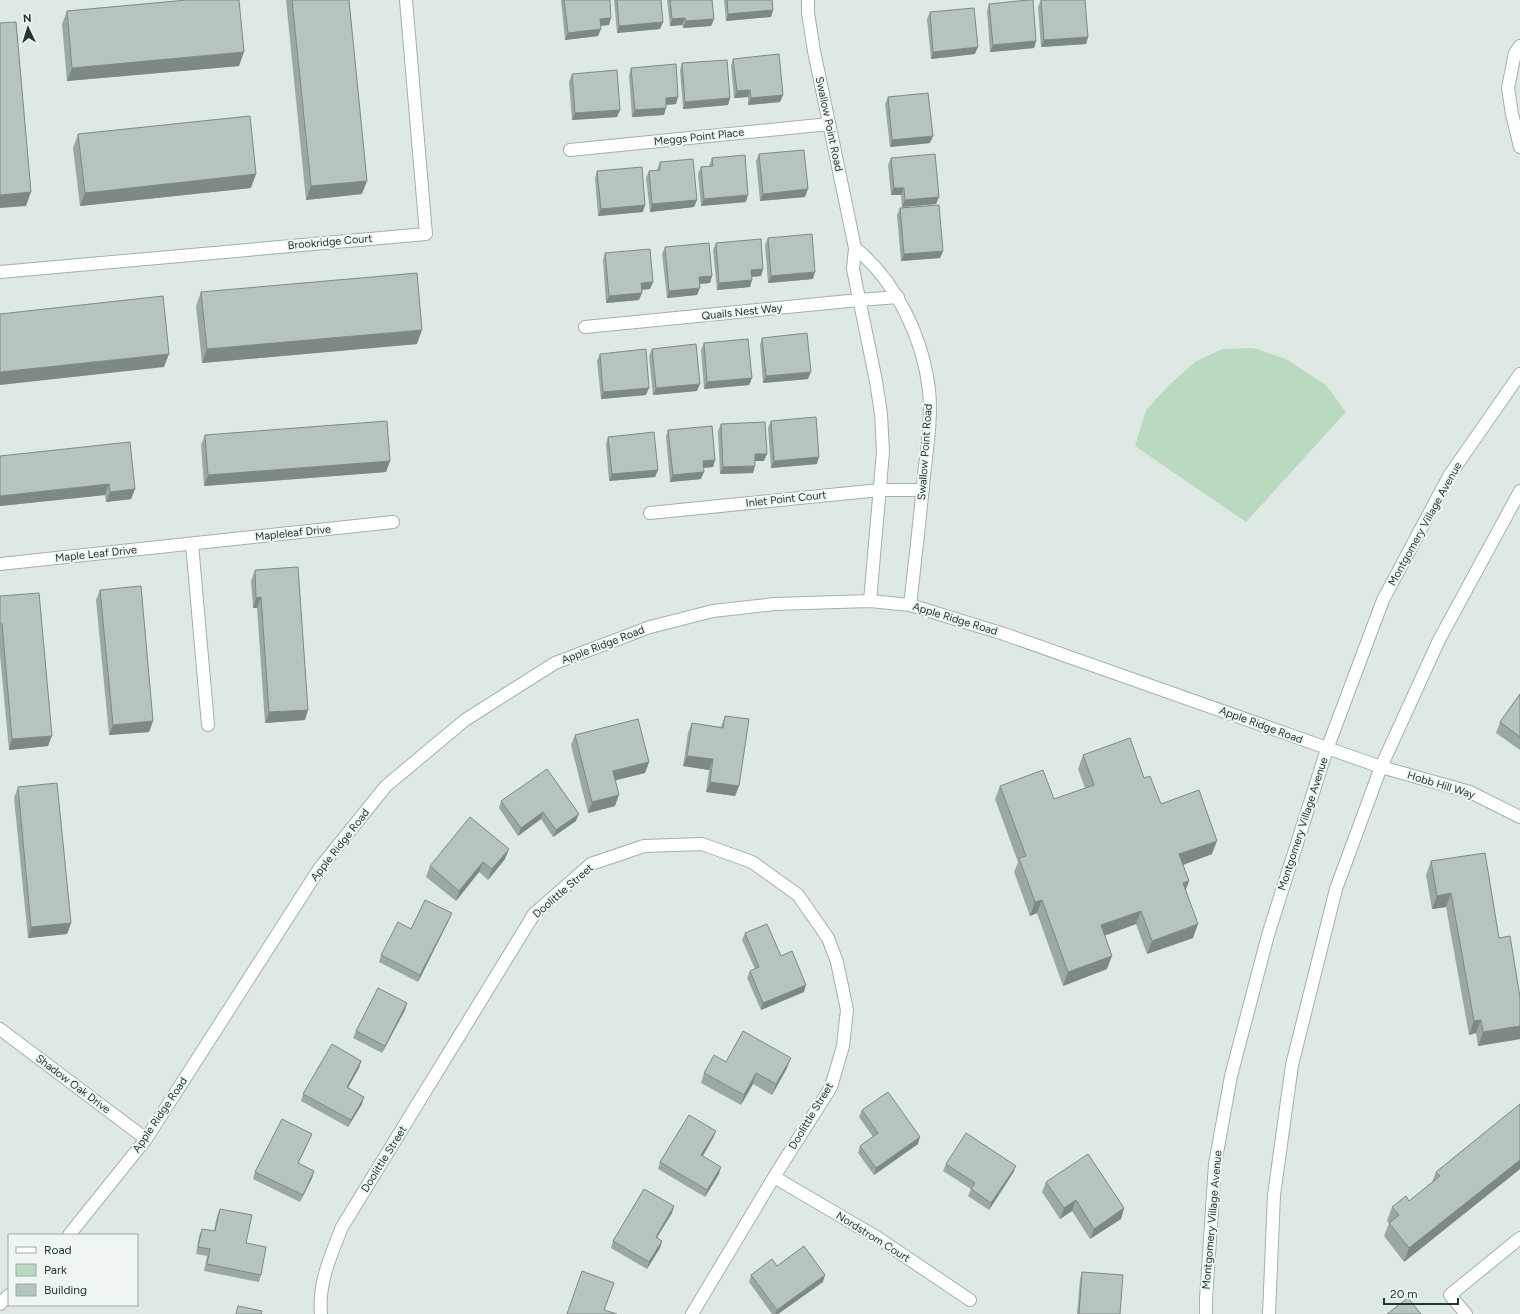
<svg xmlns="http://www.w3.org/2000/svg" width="1520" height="1314" font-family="Figtree,sans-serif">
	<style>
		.green { fill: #b9d9c0 }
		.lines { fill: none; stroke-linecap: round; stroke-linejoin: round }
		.street-casing { stroke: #a2b0ab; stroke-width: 14 }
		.secondary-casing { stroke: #9fb4ac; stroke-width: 14 }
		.street { stroke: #fff; stroke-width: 12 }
		.secondary { stroke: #fff; stroke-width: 12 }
		.wall { fill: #9ca9a3 }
		.shaded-wall { fill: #7f8984 }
		.building { fill: #b5c4bd; stroke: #7f8984 }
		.labels { text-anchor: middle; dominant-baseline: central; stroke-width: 4; stroke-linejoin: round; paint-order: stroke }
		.street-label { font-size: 11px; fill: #213831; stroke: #eff6f2 }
	</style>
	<rect width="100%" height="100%" fill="#dfe9e4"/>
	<path class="green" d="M1253,348l33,11 40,26 20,27 -100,110 -111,-76 11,-36 23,-25 26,-23 27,-13z"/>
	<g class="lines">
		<defs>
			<path id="street" d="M808,0v13l6,38 41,197 -2,21 23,112 5,33 2,38 -13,149
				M1520,46l-5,7 -7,35 4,26 8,33
				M570,150l259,-26
				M855,248c41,33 68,90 74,142 3,28 -2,58 -5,85 -4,43 -9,87 -14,130
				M0,272l426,-38 -20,-234
				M585,327l274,-27 39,-3
				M650,513l230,-23h43
				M192,544l16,181
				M0,564l393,-42
				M1381,767l89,25 50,25
				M0,1029l146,110
				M774,1177l104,61 92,62
				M321,1314c-3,-31 10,-59 21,-87l192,-313 57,-50 53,-18 58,-2 50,18 46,33 30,43 9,24 10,48 -4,36 -12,41 -57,90 -82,137
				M1466,1314l-16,-19 70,-57"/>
			<path id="secondary" d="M69,1235l77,-96 173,-270 67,-83 79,-66 90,-57 95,-36 63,-16 62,-7 95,-3 40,4 94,29 377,133
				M0,1304l9,-9
				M1206,1314v-15l9,-135 16,-88 37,-141 59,-186 56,-149 66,-124 71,-102
				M1269,1314l5,-119 18,-130 44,-176 45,-122 58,-127 81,-149"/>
		</defs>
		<use href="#street" class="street-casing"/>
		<use href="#secondary" class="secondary-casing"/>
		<use href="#street" class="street"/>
		<use href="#secondary" class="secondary"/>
	</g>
	<path class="wall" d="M286,0h63l13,194 -56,6z
		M561,0h49l-1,25 -9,1 -2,10 -33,4z
		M614,0h47l2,22 -3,7 -43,4z
		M667,0h45l2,19 -3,7 -28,2 -1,-3 -12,1z
		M724,0h48l1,10 -2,7 -45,4z
		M1041,0l47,37 -2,7 -45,3 -3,-40z
		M989,4l47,37 -2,7 -44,4 -3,-41z
		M67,11l172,55 -172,15 -5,-57z
		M930,12l45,42 -44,5 -4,-40z
		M733,59l50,36 -3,7 -32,3v-8l-14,1 -3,-32z
		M682,63l48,35 -2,7 -45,4 -3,-39z
		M631,68l45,36 -10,1 -2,10 -32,2 -3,-42z
		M572,74l48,36 -3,7 -45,3 -3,-38z
		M888,97l42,46 -40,4 -5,-43z
		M78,134l173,54 -171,18 -7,-58z
		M759,154l46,43 -45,4 -4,-40z
		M712,158l34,44 -45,4 -3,-32 3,-7 8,-1z
		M891,158l48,39 -3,7 -34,3 -1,-12h-10l-3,-30z
		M660,162l37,38 -3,7 -44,5 -4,-34 3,-7 8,-1z
		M597,171l46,41 -45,4 -3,-38z
		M900,208l43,43 -3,7 -39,3 -4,-46z
		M768,238l45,41 -45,4 -3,-38z
		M716,243l47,26 -2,7 -9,1 -2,10 -33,3 -4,-40z
		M665,247l47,29 -2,7 -10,1 -3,11 -30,3 -5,-44z
		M605,253l48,29 -3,7 -9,1 -2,10 -33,3 -3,-43z
		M201,292l216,52 -215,19 -6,-57z
		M762,338l46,41 -45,4 -3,-38z
		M704,343l48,35 -3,7 -45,4 -3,-39z
		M652,349l45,42 -44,4 -4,-39z
		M600,354l46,41 -45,4 -4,-38z
		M771,421l46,43 -46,4 -3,-40z
		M721,424l43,37h-9l-2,12 -33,1 -2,-43z
		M668,430l47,30 -2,7 -10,1 -2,11 -31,3 -4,-45z
		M205,435l185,26 -4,11 -182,14 -3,-41z
		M608,437l50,33 -3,7 -46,4 -3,-37z
		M0,456l135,33 -4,10 -25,3 -1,-7 -105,11z
		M255,570l50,150 -40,3 -8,-115h-4l-2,-27z
		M100,590l53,131 -4,11 -40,3 -13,-135z
		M0,596l48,150 -39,4 -9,-95z
		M1520,694v56l-24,-17 4,-11z
		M725,716l14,70 -4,10 -29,-4 3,-22 -26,-4 5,-33 4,-10 29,4z
		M575,735l74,27 -4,11 -30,7v26l-27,7 -17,-68z
		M1083,755l61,23 17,26 51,50 -29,11 3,25 7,48 -46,16 -11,-30 -31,11 2,34 -44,17 -26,-73 -7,3 -16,-44 4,-10 -23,-63 5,-13 54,13 31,-11 -7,-19z
		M18,787l53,136 -4,11 -39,4 -14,-140z
		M501,801l75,20 -23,16 -12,-18 -23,17 -19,-28z
		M505,859l-17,21 -9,-8 -23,29 -30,-24 4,-11z
		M1431,861l68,77 21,59v42l-42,7 -2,-13 -7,2 -23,-128 -14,2 -6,-34z
		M449,920l-31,62 -39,-20 2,-7 30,-26z
		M745,933l36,23 23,36 -43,18 -14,-32 3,-7 5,-2 -13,-29z
		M407,1003l-2,7 -23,43 -29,-15 3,-7z
		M361,1061l-2,7 -11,20 14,16 -14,23 -47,-26 2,-7z
		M726,1062l61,6 -15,27 -19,-11 -12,21 -40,-22 3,-10z
		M1520,1104v65l-116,93 -20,-26 5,-13 -2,-2 5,-14 17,-6 23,-19 4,-10z
		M862,1110l56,34 -44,31 -16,-22 2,-7 13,-9 -14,-20z
		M716,1131l-3,7 -10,18 16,18 -14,23 -47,-28 2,-7z
		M312,1134l-3,7 -11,22 16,8 -2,7 -12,24 -47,-23 2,-7z
		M946,1164l70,2 -3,7 -24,37 -21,-14 3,-7 -28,-18z
		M1046,1182l78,26 -3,11 -31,20 -18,-28 -12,8 -18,-27z
		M674,1206l-2,7 -15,24 5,4 -2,7 -13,21 -36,-21 2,-7z
		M220,1209l26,34 15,32 -2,7 -55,-11 3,-15 -11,-2 3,-18 3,-7 12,2 3,-15z
		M777,1266l46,16 -45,32h-6l-23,-32 2,-7z
		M1082,1272l38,42h-43l3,-35z"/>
	<path class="shaded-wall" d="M773,10l-2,7 -45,4 2,-7z
		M611,18l-2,7 -12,1 3,-7z
		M685,18l-3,7 -12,1 2,-7z
		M714,19l-3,7 -28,2 3,-7z
		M663,22l-3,7 -43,4 2,-7z
		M601,29l-3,7 -33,4 3,-7z
		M1088,37l-2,7 -45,3 3,-7z
		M1036,41l-2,7 -44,4 3,-7z
		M978,47l-3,7 -44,5 2,-7z
		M244,52l-5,14 -172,15 5,-13z
		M750,90l-2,7 -14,1 3,-7z
		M783,95l-3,7 -32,3 3,-7z
		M678,97l-2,7 -13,1 3,-7z
		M730,98l-2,7 -45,4 2,-7z
		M666,108l-2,7 -32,2 3,-7z
		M620,110l-3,7 -45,3 3,-7z
		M933,136l-3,7 -40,4 2,-7z
		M256,174l-5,14 -171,18 5,-13z
		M367,181l-5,13 -56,6 5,-14z
		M894,188h10l-3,7h-10z
		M808,189l-3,8 -45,4 3,-7z
		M31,192l-5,14 -26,2v-13z
		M748,195l-2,7 -45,4 3,-7z
		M939,197l-3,7 -34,3 3,-7z
		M697,200l-3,7 -44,5 2,-8z
		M645,205l-2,7 -45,4 3,-7z
		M943,251l-3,7 -39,3 3,-7z
		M763,269l-2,7 -13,1 3,-7z
		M815,272l-2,7 -45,4 3,-7z
		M712,276l-2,7 -14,1 3,-7z
		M752,280l-2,7 -33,3 2,-7z
		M653,282l-3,7 -12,1 3,-7z
		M700,288l-3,7 -30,3 2,-7z
		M642,293l-3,7 -33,3 3,-7z
		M422,330l-5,14 -215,19 5,-14z
		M169,354l-5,13 -164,18v-13z
		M811,372l-3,7 -45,4 3,-7z
		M752,378l-3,7 -45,4 3,-7z
		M700,384l-3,7 -44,4 3,-7z
		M649,388l-3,7 -45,4 2,-7z
		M755,454h12l-3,7h-12z
		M819,457l-2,7 -46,4 3,-7z
		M715,460l-2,7 -13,1 3,-7z
		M390,461l-4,11 -182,14 4,-11z
		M755,466l-2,7 -33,1 3,-7z
		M658,470l-3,7 -46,4 3,-7z
		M704,472l-3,7 -31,3 3,-7z
		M109,484l-4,11 -105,11v-10z
		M135,489l-4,10 -25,3 4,-10z
		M261,597l-4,11h-4l3,-10z
		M308,710l-3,10 -40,3 4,-11z
		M153,721l-4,11 -40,3 4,-10z
		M52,736l-4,10 -39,4 3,-11z
		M687,756l26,3 -4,11 -26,-4z
		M649,762l-4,11 -36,9 4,-11z
		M710,782l29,4 -4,10 -29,-4z
		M619,795l-4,11 -27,7 4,-11z
		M543,812l-2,7 -23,17 3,-8z
		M579,814l-3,7 -23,16 3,-7z
		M1217,841l-5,13 -38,14 5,-14z
		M509,849l-4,10 -17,21 4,-11z
		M483,862l-4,10 -23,29 3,-10z
		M1189,881l-5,14 -1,-12z
		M1451,893l-5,14 -14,2 5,-13z
		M1042,900l-5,13 -7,3 5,-14z
		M1141,911l-5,13 -40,15 5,-14z
		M452,913l-3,7 -31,62 2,-7z
		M71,923l-4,11 -39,4 3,-11z
		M1198,924l-5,14 -46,16 5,-13z
		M1112,956l-5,13 -44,17 5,-14z
		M806,985l-2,7 -43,18 2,-7z
		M407,1003l-2,7 -23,43 3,-7z
		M1481,1020l-5,13 -7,2 5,-14z
		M1520,1026v13l-42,7 5,-14z
		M791,1058l-4,10 -15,27 4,-11z
		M361,1061l-2,7 -15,26 3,-7z
		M756,1073l-3,11 -12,21 3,-10z
		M364,1097l-2,7 -14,23 3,-7z
		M716,1131l-3,7 -14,24 2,-7z
		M312,1134l-3,7 -14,29 3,-7z
		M920,1137l-2,7 -44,31 2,-7z
		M1520,1160v9l-116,93 5,-14z
		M1016,1166l-3,7 -24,37 2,-7z
		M721,1167l-2,7 -14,23 2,-7z
		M314,1171l-2,7 -12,24 3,-7z
		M1076,1200l-4,11 -12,8 4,-11z
		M674,1206l-2,7 -19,31 3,-7z
		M1124,1208l-3,11 -31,20 4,-10z
		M662,1241l-2,7 -13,21 2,-7z
		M825,1275l-2,7 -45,32h-3l2,-4z"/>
	<path class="building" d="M187,0h52l5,52 -172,16 -5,-57z
		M292,0h57l18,181 -56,5z
		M564,0h46l1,18 -11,1 1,10 -33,4z
		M617,0h44l2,22 -44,4z
		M670,0h42l2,19 -28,2 -1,-3 -13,1z
		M727,0h45l1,10 -45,4z
		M1028,0h5l3,41 -43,4 -4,-41z
		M1041,0h44l3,37 -44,3z
		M974,8l4,39 -45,5 -3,-40z
		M16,22l15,170 -31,3v-172z
		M779,54l4,41 -32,3 -1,-8 -13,1 -4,-32z
		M727,60l3,38 -45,4 -3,-39z
		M676,64l2,33 -12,1v10l-31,2 -4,-42z
		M617,70l3,40 -45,3 -3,-39z
		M928,93l5,43 -41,4 -4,-43z
		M250,116l6,58 -171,19 -7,-59z
		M804,150l4,39 -45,5 -4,-40z
		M935,154l4,43 -34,3 -1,-12h-10l-3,-30z
		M745,155l3,40 -44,4 -3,-32 12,-1 -1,-8z
		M693,159l4,41 -45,4 -3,-33 11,-1v-8z
		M642,167l3,38 -44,4 -4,-38z
		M939,205l4,46 -39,3 -4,-46z
		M812,234l3,38 -44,4 -3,-38z
		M761,239l2,30 -12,1 1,10 -33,3 -3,-40z
		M709,243l3,33 -13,1 1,11 -31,3 -4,-44z
		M650,249l3,33 -12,1 1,10 -33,3 -4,-43z
		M417,273l5,57 -215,19 -6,-57z
		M163,296l6,58 -169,18v-58z
		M807,333l4,39 -45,4 -4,-38z
		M748,339l4,39 -45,4 -3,-39z
		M696,344l4,40 -44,4 -4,-39z
		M646,349l3,39 -46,4 -3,-38z
		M816,417l3,40 -45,4 -3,-40z
		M387,421l3,40 -182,14 -3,-40z
		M765,422l2,32h-12v12l-32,1 -2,-43z
		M712,426l3,34 -12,1 1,11 -31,3 -5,-45z
		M654,432l4,38 -46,4 -4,-37z
		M130,442l5,47 -25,3 -1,-8 -109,12v-40z
		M298,567l10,143 -39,2 -8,-115 -5,1 -1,-28z
		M141,586l12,135 -40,4 -13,-135z
		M39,593l13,143 -40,3 -10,-115h-2v-28z
		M1520,694v43l-20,-15z
		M725,716l24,3 -10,67 -29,-4 3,-23 -26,-3 5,-33 31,5z
		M638,719l11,43 -36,9 6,24 -27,7 -17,-67z
		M1130,738l14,40 6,-2 11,28 38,-14 18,51 -38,13 10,27 -6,2 15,41 -46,17 -11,-30 -40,14 11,31 -44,16 -26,-72 -7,2 -16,-44 7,-2 -26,-70 43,-16 11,29 40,-14 -11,-30z
		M547,769l32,45 -23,16 -13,-18 -22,16 -20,-27z
		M57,783l14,140 -40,4 -13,-140z
		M470,817l39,32 -17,20 -9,-7 -24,29 -29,-25z
		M1485,853l14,85 11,-2 10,61v29l-37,6 -2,-12 -7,1 -23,-128 -14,3 -6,-35z
		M425,900l27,13 -32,62 -39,-20 17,-33 13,7z
		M767,924l14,32 11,-5 14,34 -43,18 -13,-32 9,-4 -14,-34z
		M378,988l29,15 -22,43 -29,-15z
		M743,1031l48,27 -15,26 -20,-11 -12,22 -40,-22 10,-18 12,7z
		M332,1044l29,17 -14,26 17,10 -13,23 -48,-26z
		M888,1092l32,45 -44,31 -16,-22 18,-13 -16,-23z
		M1520,1104v56l-111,88 -20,-25 10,-8 -7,-8 14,-11 3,5 31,-25 -4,-4z
		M689,1115l27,16 -15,24 20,12 -14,23 -47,-28z
		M282,1119l30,15 -14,29 16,8 -11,24 -48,-23z
		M966,1133l50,33 -25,37 -20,-14 4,-6 -29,-19z
		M1088,1154l36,54 -30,21 -18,-29 -12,8 -18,-26z
		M644,1189l30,17 -18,31 6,4 -13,21 -36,-21z
		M220,1209l32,6 -6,28 20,4 -5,28 -54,-11 3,-15 -12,-2 4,-18 13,2z
		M804,1246l21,29 -48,35 -26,-35 21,-16 5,7z
		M582,1271l32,12 -10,27 13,4h-50z
		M1082,1272l41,3 -3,39h-41z
		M1408,1298l13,16h-34z
		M238,1306l24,5 -1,3h-25z"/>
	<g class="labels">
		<g class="street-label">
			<text transform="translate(829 124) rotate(78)">Swallow Point Road</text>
			<text transform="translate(699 137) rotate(-6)">Meggs Point Place</text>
			<text transform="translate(330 242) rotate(-5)">Brookridge Court</text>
			<text transform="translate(742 312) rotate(-6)">Quails Nest Way</text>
			<text transform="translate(925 452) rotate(-86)">Swallow Point Road</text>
			<text transform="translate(786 499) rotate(-6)">Inlet Point Court</text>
			<text transform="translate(1425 524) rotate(-61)">Montgomery Village Avenue</text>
			<text transform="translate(293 533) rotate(-6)">Mapleleaf Drive</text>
			<text transform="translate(96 554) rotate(-6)">Maple Leaf Drive</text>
			<text transform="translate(955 619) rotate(17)">Apple Ridge Road</text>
			<text transform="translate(603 645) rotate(-21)">Apple Ridge Road</text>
			<text transform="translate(1261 725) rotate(20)">Apple Ridge Road</text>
			<text transform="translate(1441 785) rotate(17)">Hobb Hill Way</text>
			<text transform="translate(1303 824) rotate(-72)">Montgomery Village Avenue</text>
			<text transform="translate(340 845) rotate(-52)">Apple Ridge Road</text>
			<text transform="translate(563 891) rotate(-41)">Doolittle Street</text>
			<text transform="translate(73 1084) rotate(37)">Shadow Oak Drive</text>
			<text transform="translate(160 1115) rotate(-56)">Apple Ridge Road</text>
			<text transform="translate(811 1116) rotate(-59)">Doolittle Street</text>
			<text transform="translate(384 1159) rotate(-58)">Doolittle Street</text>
			<text transform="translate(1212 1220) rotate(-85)">Montgomery Village Avenue</text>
			<text transform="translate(873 1237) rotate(32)">Nordstrom Court</text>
		</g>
	</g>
	<rect x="8" y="1234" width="130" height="72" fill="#eff6f2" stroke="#9daaa5"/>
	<rect x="16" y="1247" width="20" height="6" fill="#ffffff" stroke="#9daaa5"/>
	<text x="44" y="1254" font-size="12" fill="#213831">Road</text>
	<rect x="16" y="1264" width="20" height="12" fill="#b9d9c0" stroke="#9daaa5"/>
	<text x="44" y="1274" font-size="12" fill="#213831">Park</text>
	<rect x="16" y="1284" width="20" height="12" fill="#b5c4bd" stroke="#9daaa5"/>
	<text x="44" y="1294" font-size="12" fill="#213831">Building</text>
	<g transform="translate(28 28) rotate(356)" stroke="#eff6f2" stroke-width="3" paint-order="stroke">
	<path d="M0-3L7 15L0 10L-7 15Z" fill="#213831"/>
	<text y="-6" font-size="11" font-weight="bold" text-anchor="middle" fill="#213831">N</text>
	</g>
	<path d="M1384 1298v6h74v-6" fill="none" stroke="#213831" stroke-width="2"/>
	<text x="1390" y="1298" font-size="12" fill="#213831" stroke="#eff6f2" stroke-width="3" paint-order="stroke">20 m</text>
</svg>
